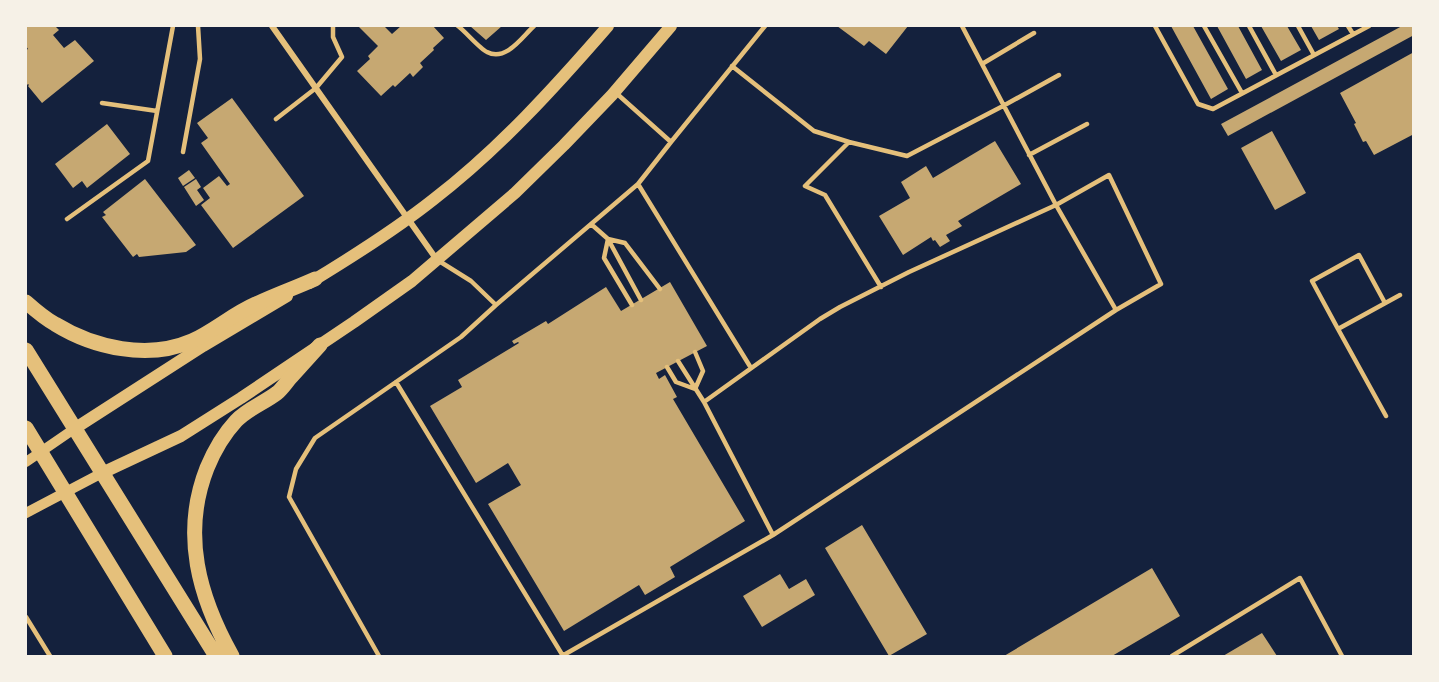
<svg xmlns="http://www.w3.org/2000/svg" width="1439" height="682" font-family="Poppins,sans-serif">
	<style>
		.building { fill: #c6a872 }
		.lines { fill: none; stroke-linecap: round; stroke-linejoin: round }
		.service { stroke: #e5c07b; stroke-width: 4.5 }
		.minor { stroke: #e5c07b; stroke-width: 6 }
		.tertiary { stroke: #e5c07b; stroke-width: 10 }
		.secondary { stroke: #e5c07b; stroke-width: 12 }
		.primary { stroke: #e5c07b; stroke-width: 15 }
	</style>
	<rect width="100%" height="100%" fill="#14213d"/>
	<path class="building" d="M26,26h29l4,4 -6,5 11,13 11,-8 19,21 -52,42 -14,-17 1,-1 -1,-1 -2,2v-36l2,-1 -2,-3z
		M358,26h26l8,8 9,-8h32l11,12 -11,10 1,2 -14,13 3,4 -10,10 -3,-4 -15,14 -2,-2 -12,11 -24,-25 13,-12 -2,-3 10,-10z
		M470,26h32l-16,14z
		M837,26h71l-22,28 -17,-13 -5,5z
		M1171,26h22l35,63 -17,10z
		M1217,26h21l24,44 -16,9z
		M1261,26h26l14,24 -20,11z
		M1311,26h26l2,3 -20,11z
		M1402,26h12v9l-186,101 -7,-12z
		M1414,52v82l-40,21 -8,-14 -3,1 -9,-18 2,-1 -16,-30z
		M232,98l72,98 -71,52 -32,-43 9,-7 -7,-10 16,-12 8,10 3,-2 -29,-41 7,-5 -11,-15z
		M107,124l23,30 -43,34 -5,-7 -9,7 -18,-24z
		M1272,131l34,62 -31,17 -34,-62z
		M995,141l26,43 -63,37 4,5 -16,9 4,6 -10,6 -5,-7 -2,1 -2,-4 -28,18 -24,-39 31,-18 -9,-16 25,-16 7,12z
		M189,170l6,8 -12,8 -5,-8z
		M145,179l51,66 -10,7 -47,5 -2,-3 -4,3 -31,-40 4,-2 -3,-3z
		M196,179l5,8 -4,3 7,10 -8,6 -12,-19z
		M670,282l37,64 -51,27 3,6 6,-4 12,22 -4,2 72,122 -75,46 5,10 -30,18 -6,-10 -75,46 -76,-127 33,-19 -13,-22 -32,20 -46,-77 32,-19 -4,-7 61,-37 -1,-1 -4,2 -2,-3 34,-20 2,3 58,-37 15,24z
		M862,525l65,109 -38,22 -64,-108z
		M1152,568l28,48 -68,40h-108z
		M780,574l9,15 17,-10 9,16 -53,32 -19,-31z
		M1262,633l15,23h-54z"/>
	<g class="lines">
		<path class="service" d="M458,26c7,5 22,23 29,26 19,10 35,-15 47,-26
			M962,26l94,179 53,-30 52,109 -45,26
			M1155,26l43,78 15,5 156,-83
			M1204,26l38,67
			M1249,26l27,49
			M1298,26l16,29
			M1348,26l5,8
			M982,64l52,-31
			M732,66l82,65 35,11
			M615,92l56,50 -33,42 113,184
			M102,103l55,8
			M276,119l40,-31 26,-31 -9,-20v-11
			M671,142l94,-116
			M183,152l17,-93 -2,-33
			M1029,155l58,-31
			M67,219l81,-58 25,-135
			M591,224l17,15 33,61
			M608,239l17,4 35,46
			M608,239l-4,19 28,47
			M881,287l-56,-92 -20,-9 44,-44 58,14 96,-50 56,-31
			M496,305l142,-121
			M1338,329l-26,-48 47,-26 26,48
			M678,361l26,41
			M667,367l9,15 19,7
			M396,382l167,274
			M695,389l8,-18 -8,-19
			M1386,416l-48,-87 62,-34
			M26,617l24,39
			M379,656l-90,-159 7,-28 19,-31 146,-101 35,-32 -25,-24 -32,-20
			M562,656l211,-121 343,-225 -60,-105 -147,67 -69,35 -20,12 -116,83 69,133
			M1172,656l128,-78 42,78"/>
		<path class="minor" d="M272,26l165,234"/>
		<path class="tertiary" d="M26,462l48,-33
			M26,513l76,-40"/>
		<path class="secondary" d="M309,283c43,-26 86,-53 125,-84 65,-50 121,-112 174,-173
			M74,429l129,-83 84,-50
			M102,473l79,-37 60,-38 113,-76 58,-41 103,-88 49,-48 48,-50 59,-69"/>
		<path class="primary" d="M26,302c9,8 18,16 29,22 39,24 93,36 137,17 22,-10 41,-27 64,-37 19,-9 39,-16 59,-25
			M26,350l190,306
			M26,428l139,228
			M232,656c-33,-59 -51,-122 -25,-188 7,-17 16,-33 29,-47 11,-12 28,-18 41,-28 6,-5 10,-12 15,-17 10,-11 19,-21 28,-31"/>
	</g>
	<rect width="1439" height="682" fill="none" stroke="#f6f1e7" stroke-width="54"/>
</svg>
